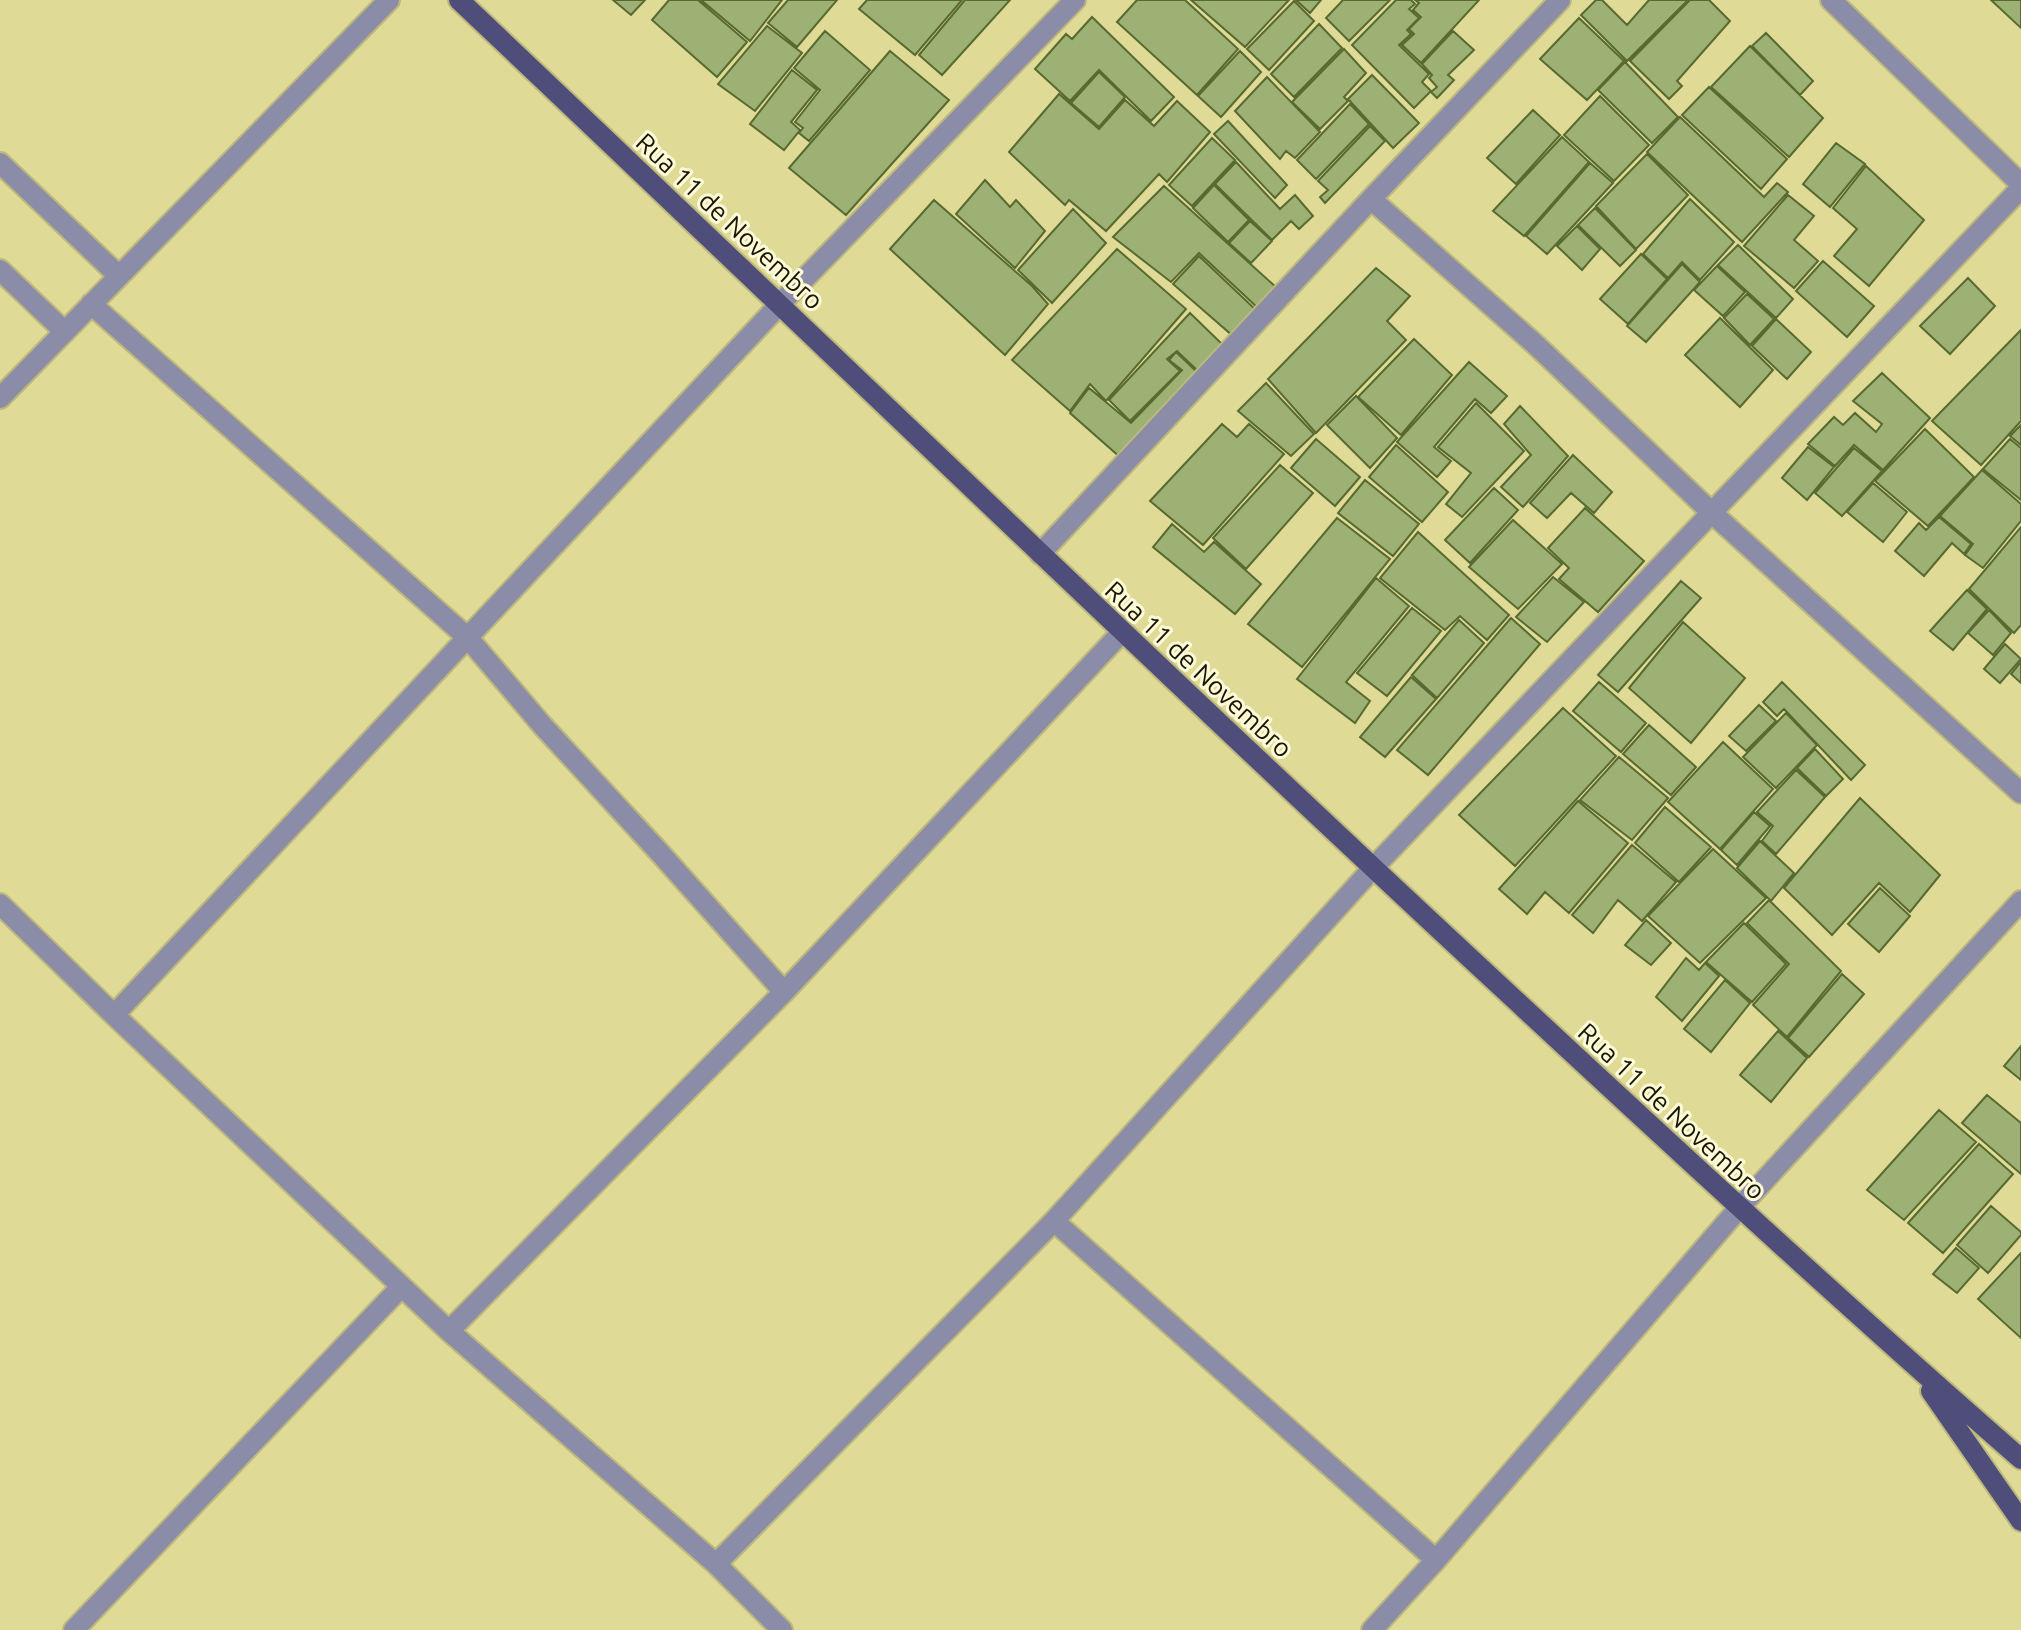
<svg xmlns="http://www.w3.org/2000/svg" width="2021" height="1630" font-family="Ubuntu,sans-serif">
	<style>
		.building { fill: #9db174; stroke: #586a2f; stroke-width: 2 }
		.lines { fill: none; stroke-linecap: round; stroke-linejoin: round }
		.minor-casing { stroke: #bcb77c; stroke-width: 24 }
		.major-casing { stroke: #bcb77c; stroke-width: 24 }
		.minor { stroke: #8b8ca7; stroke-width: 20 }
		.major { stroke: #4f4e7b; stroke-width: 20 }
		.labels { text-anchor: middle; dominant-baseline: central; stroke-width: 6; stroke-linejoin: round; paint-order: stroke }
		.street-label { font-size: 26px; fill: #191700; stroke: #fdfad9 }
	</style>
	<rect width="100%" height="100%" fill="#e0da97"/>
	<path class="building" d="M613,0h32l-14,15z
		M669,0h29l49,42 -30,35 -65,-57z
		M701,0h81l-32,41z
		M788,0h49l-40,47 -29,-24z
		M867,0h95l-47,55 -56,-46z
		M965,0h45l-68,75 -23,-20z
		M1137,0h48l53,49 -41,46 -80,-73z
		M1191,0h98l-44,47z
		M1296,0h25l-11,13z
		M1343,0h47l-41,41 -23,-23z
		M1396,0h15l4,4 -6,5 10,9 -12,12 4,4 -12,11 30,29 -7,8 9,9 -17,17 -62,-63z
		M1415,0h64l-58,63 -19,-18 12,-11 -5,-5 12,-12 -8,-7 6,-7z
		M1596,0h6l25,25 22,-25h39l-61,61 -46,-46z
		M1690,0h19l21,21 -53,60 5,5 -13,13 -39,-38z
		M1991,0h30v28z
		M1294,1l20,20 -45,49 -22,-21z
		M1092,17l82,80 -23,24 -52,-51 -29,31 -35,-32 31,-35 6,5z
		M1579,18l45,43 -37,39 -47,-41z
		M1319,24l23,24 -48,49 -23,-23z
		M767,26l35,27 -47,58 -37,-27z
		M825,31l45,39 -61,71 -10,-8 4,-5 -8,-6 25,-32 -26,-22z
		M1453,31l21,19 -26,25 6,5 -17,18 -6,-6 6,-5 -8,-9 3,-3 -10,-11z
		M1766,33l47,48 -13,14 -48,-49z
		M1750,46l73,72 -34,39 -78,-70z
		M1344,49l22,24 -22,24 4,4 -28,28 -28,-27z
		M890,51l59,49 -103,115 -57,-47z
		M1240,51l21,21 -40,45 -23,-21z
		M1625,62l53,55 -26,26 -54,-53z
		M792,70l25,20 -26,32 9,8 -16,20 -34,-26z
		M1099,72l26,25 -26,30 -28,-24z
		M1372,75l47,48 -26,25 -45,-49z
		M1267,77l53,55 -25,26 -9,-7 -6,8 -45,-48z
		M1709,87l78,72 -26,30 -79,-74z
		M1059,94l40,35 26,-29 29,26 23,-25 33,31 -43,50 -8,-8 -53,57 -37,-31 -4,5 -56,-53z
		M1600,96l49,49 -35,36 -50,-46z
		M1350,104l19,20 -53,55 -19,-19z
		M1533,110l27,25 -44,49 -29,-26z
		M1680,117l84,80 13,-14 11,9 -46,50 -95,-90z
		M1228,121l59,64 -12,13 -61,-64z
		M1370,126l15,15 -60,62 -5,-6 8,-7 -10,-9z
		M1562,137l27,25 -65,74 -31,-25z
		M1212,138l23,22 -43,46 -23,-21z
		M1836,143l29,21 -35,43 -27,-23z
		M1647,154l41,41 -52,54 -40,-43z
		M1236,162l44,47 15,-14 18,21 -14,13 -8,-8 -19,19 -57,-56z
		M1590,163l23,20 -66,71 -21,-18z
		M1866,166l58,54 -55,66 -35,-30 23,-27 -24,-21z
		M985,180l25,27 6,-7 29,31 -30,37 -59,-54z
		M1214,185l35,35 -21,22 -35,-34z
		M1164,186l113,102 -18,21 -60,-56 -28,29 -58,-45z
		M1788,195l26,21 -20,24 24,21 -24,27 -50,-42z
		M1690,199l44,43 -34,38 -18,-18 -14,16 -25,-24z
		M934,200l98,86 16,18 -43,51 -115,-106z
		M1595,208l41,42 -16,16 -42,-41z
		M1073,209l33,34 -54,60 -34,-33z
		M1250,221l22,20 -21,22 -22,-20z
		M1577,226l23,23 -18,21 -25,-24z
		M1738,245l55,54 -17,19 -58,-53z
		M1117,249l69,60 -80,92 -16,-17 -20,27 -58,-51z
		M1641,254l26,25 -39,45 -28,-25z
		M1199,256l58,55 -24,25 -60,-52z
		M1823,261l51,45 -27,31 -51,-46z
		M1682,264l18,18 -54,60 -19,-16z
		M1717,266l28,26 -22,24 -29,-26z
		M1376,268l34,28 -23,25 19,19 -90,93 -48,-54z
		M1968,278l27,28 -45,48 -30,-28z
		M1747,294l27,25 -24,26 -26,-27z
		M1190,313l33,32 -24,27 -22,-21 -10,8 13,12 -50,50 -21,-21z
		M1720,318l53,52 -33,37 -55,-52z
		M1776,319l35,33 -24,27 -35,-33z
		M2021,330v91l-40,44 -49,-44z
		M1414,339l38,36 -51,60 -43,-38z
		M1176,352l22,21 -77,85 -51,-45 19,-25 42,35 51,-53 -13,-10z
		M1469,362l38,34 -16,17 -16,-14 -41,48 17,14 -14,16 -40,-35z
		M1882,373l48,45 -47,52 -29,-25 -19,21 -27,-22 26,-27 9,8 12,-12 21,19 6,-8 -29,-23z
		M1266,383l48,51 -23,22 -53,-45z
		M1356,396l41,42 -27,30 -43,-43z
		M1476,403l48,48 -62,66 -16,-13 25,-31 -33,-26z
		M1520,406l48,50 -45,51 -22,-20 30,-32 -27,-31z
		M1222,424l15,13 12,-13 35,30 -81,91 -53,-44z
		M2021,425v20l-11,-9z
		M1925,429l49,48 -46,49 -53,-45z
		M1316,439l44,38 -25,29 -44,-38z
		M2010,439l11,9v52l-38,-31z
		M1396,445l52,47 -26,30 -53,-45z
		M1808,447l26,20 -27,33 -25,-22z
		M1854,448l28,23 -40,45 -27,-23z
		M1573,455l39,37 -18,21 -23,-20 -24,25 -17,-15z
		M1280,465l33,28 -67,76 -33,-31z
		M1982,470l39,34v17l-38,47 -18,-13 8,-11 -33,-28z
		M1365,480l54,44 -26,32 -55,-43z
		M1873,483l34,29 -24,30 -36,-30z
		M1494,488l24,22 -48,53 -25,-23z
		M1585,508l59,53 -46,51 -39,-33 10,-11 -21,-20z
		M1939,517l32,27 -7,10 -12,-11 -28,33 -29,-25 24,-28 7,7z
		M1337,518l53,41 -88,108 -54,-43z
		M1513,520l49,44 -44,45 -49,-42z
		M1172,524l32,28 10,-10 47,42 -26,30 -82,-67z
		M2021,527v98l-7,8 -45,-44z
		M1418,532l91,83 -22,25 -27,-24 -15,14 -65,-52z
		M1553,577l31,25 -37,40 -31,-25z
		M1376,578l33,28 -63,76 24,19 -15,22 -58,-44z
		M1681,581l20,17 -83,94 -20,-17z
		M1967,590l20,19 -34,41 -23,-19z
		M1412,608l29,23 -54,65 -30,-23z
		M1989,610l22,23 -18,22 -25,-22z
		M1511,618l29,26 -112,131 -31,-25z
		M1459,620l25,23 -47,55 -25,-23z
		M1683,622l62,56 -54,65 -62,-55z
		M2005,644l16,15 -21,24 -16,-14z
		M2021,662v21l-10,-9z
		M1411,677l25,22 -51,58 -25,-20z
		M1599,682l47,41 -25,29 -48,-41z
		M1782,682l83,83 -14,15 -67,-71 -7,7 -14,-14z
		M1759,705l17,16 -30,30 -17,-15z
		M1563,708l53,48 -101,110 -56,-51z
		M1786,713l31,32 -41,43 -33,-31z
		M1649,725l47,42 -25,28 -48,-41z
		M1723,742l50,47 -53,60 -52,-47z
		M1815,749l28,30 -17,17 -29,-28z
		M1619,757l49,41 -36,42 -52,-40z
		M1796,770l29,27 -49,57 -14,-13 11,-15 -16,-14z
		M1860,798l80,77 -30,37 -31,-29 -47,52 -48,-47z
		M1578,801l50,42 -59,70 -24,-21 -18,22 -28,-25z
		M1665,807l46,40 -32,35 -44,-39z
		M1754,812l16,14 -33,39 -16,-15z
		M1760,841l34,32 -23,28 -34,-33z
		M1632,845l44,37 -34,39 -24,-21 -25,33 -21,-18z
		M1713,849l53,49 -66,65 -52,-47z
		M1880,888l30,28 -31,36 -31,-28z
		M1769,900l72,71 -54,66 -34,-32 36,-41 -42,-41z
		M1646,920l25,23 -20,22 -26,-20z
		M1744,923l42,41 -34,38 -46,-40z
		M1686,958l13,12 6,-7 14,13 -37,45 -26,-24z
		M1842,974l22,20 -55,63 -21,-19z
		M1725,980l25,23 -39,49 -27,-23z
		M1778,1031l29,27 -36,44 -31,-27z
		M2021,1046v34l-17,-14z
		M1987,1095l34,28v51l-59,-51z
		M1939,1110l37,32 -72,78 -37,-30z
		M1979,1144l34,30 -70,79 -35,-30z
		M1991,1206l30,26v3l-33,38 -31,-28z
		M1956,1248l23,20 -22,25 -24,-19z
		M2021,1253v85l-43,-39z"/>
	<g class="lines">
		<defs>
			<path id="minor" d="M1831,0l190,184
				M0,163l119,113
				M1371,199l165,146 175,167 310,281
				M0,270l65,62
				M91,304l377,334 74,87 118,128 124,139
				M0,398l389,-398
				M1040,554l331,-355 189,-199
				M0,904l114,111 335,316 267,233 66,66
				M114,1015l666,-711 295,-304
				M1054,1221l382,339
				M449,1331l335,-339 338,-360
				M716,1564l338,-343 319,-353 648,-680
				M74,1630l327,-343
				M1372,1630l64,-70 303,-352 282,-307"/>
			<path id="major" d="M459,0c351,332 698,668 1053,997 168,156 336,311 509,462
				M1931,1391l90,130"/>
		</defs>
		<use href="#minor" class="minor-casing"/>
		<use href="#major" class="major-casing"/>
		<use href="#minor" class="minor"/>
		<use href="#major" class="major"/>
	</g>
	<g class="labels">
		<g class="street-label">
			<text transform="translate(730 221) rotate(43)">Rua 11 de Novembro</text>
			<text transform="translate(1199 669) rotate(43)">Rua 11 de Novembro</text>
			<text transform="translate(1672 1111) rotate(43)">Rua 11 de Novembro</text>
		</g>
	</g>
</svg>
